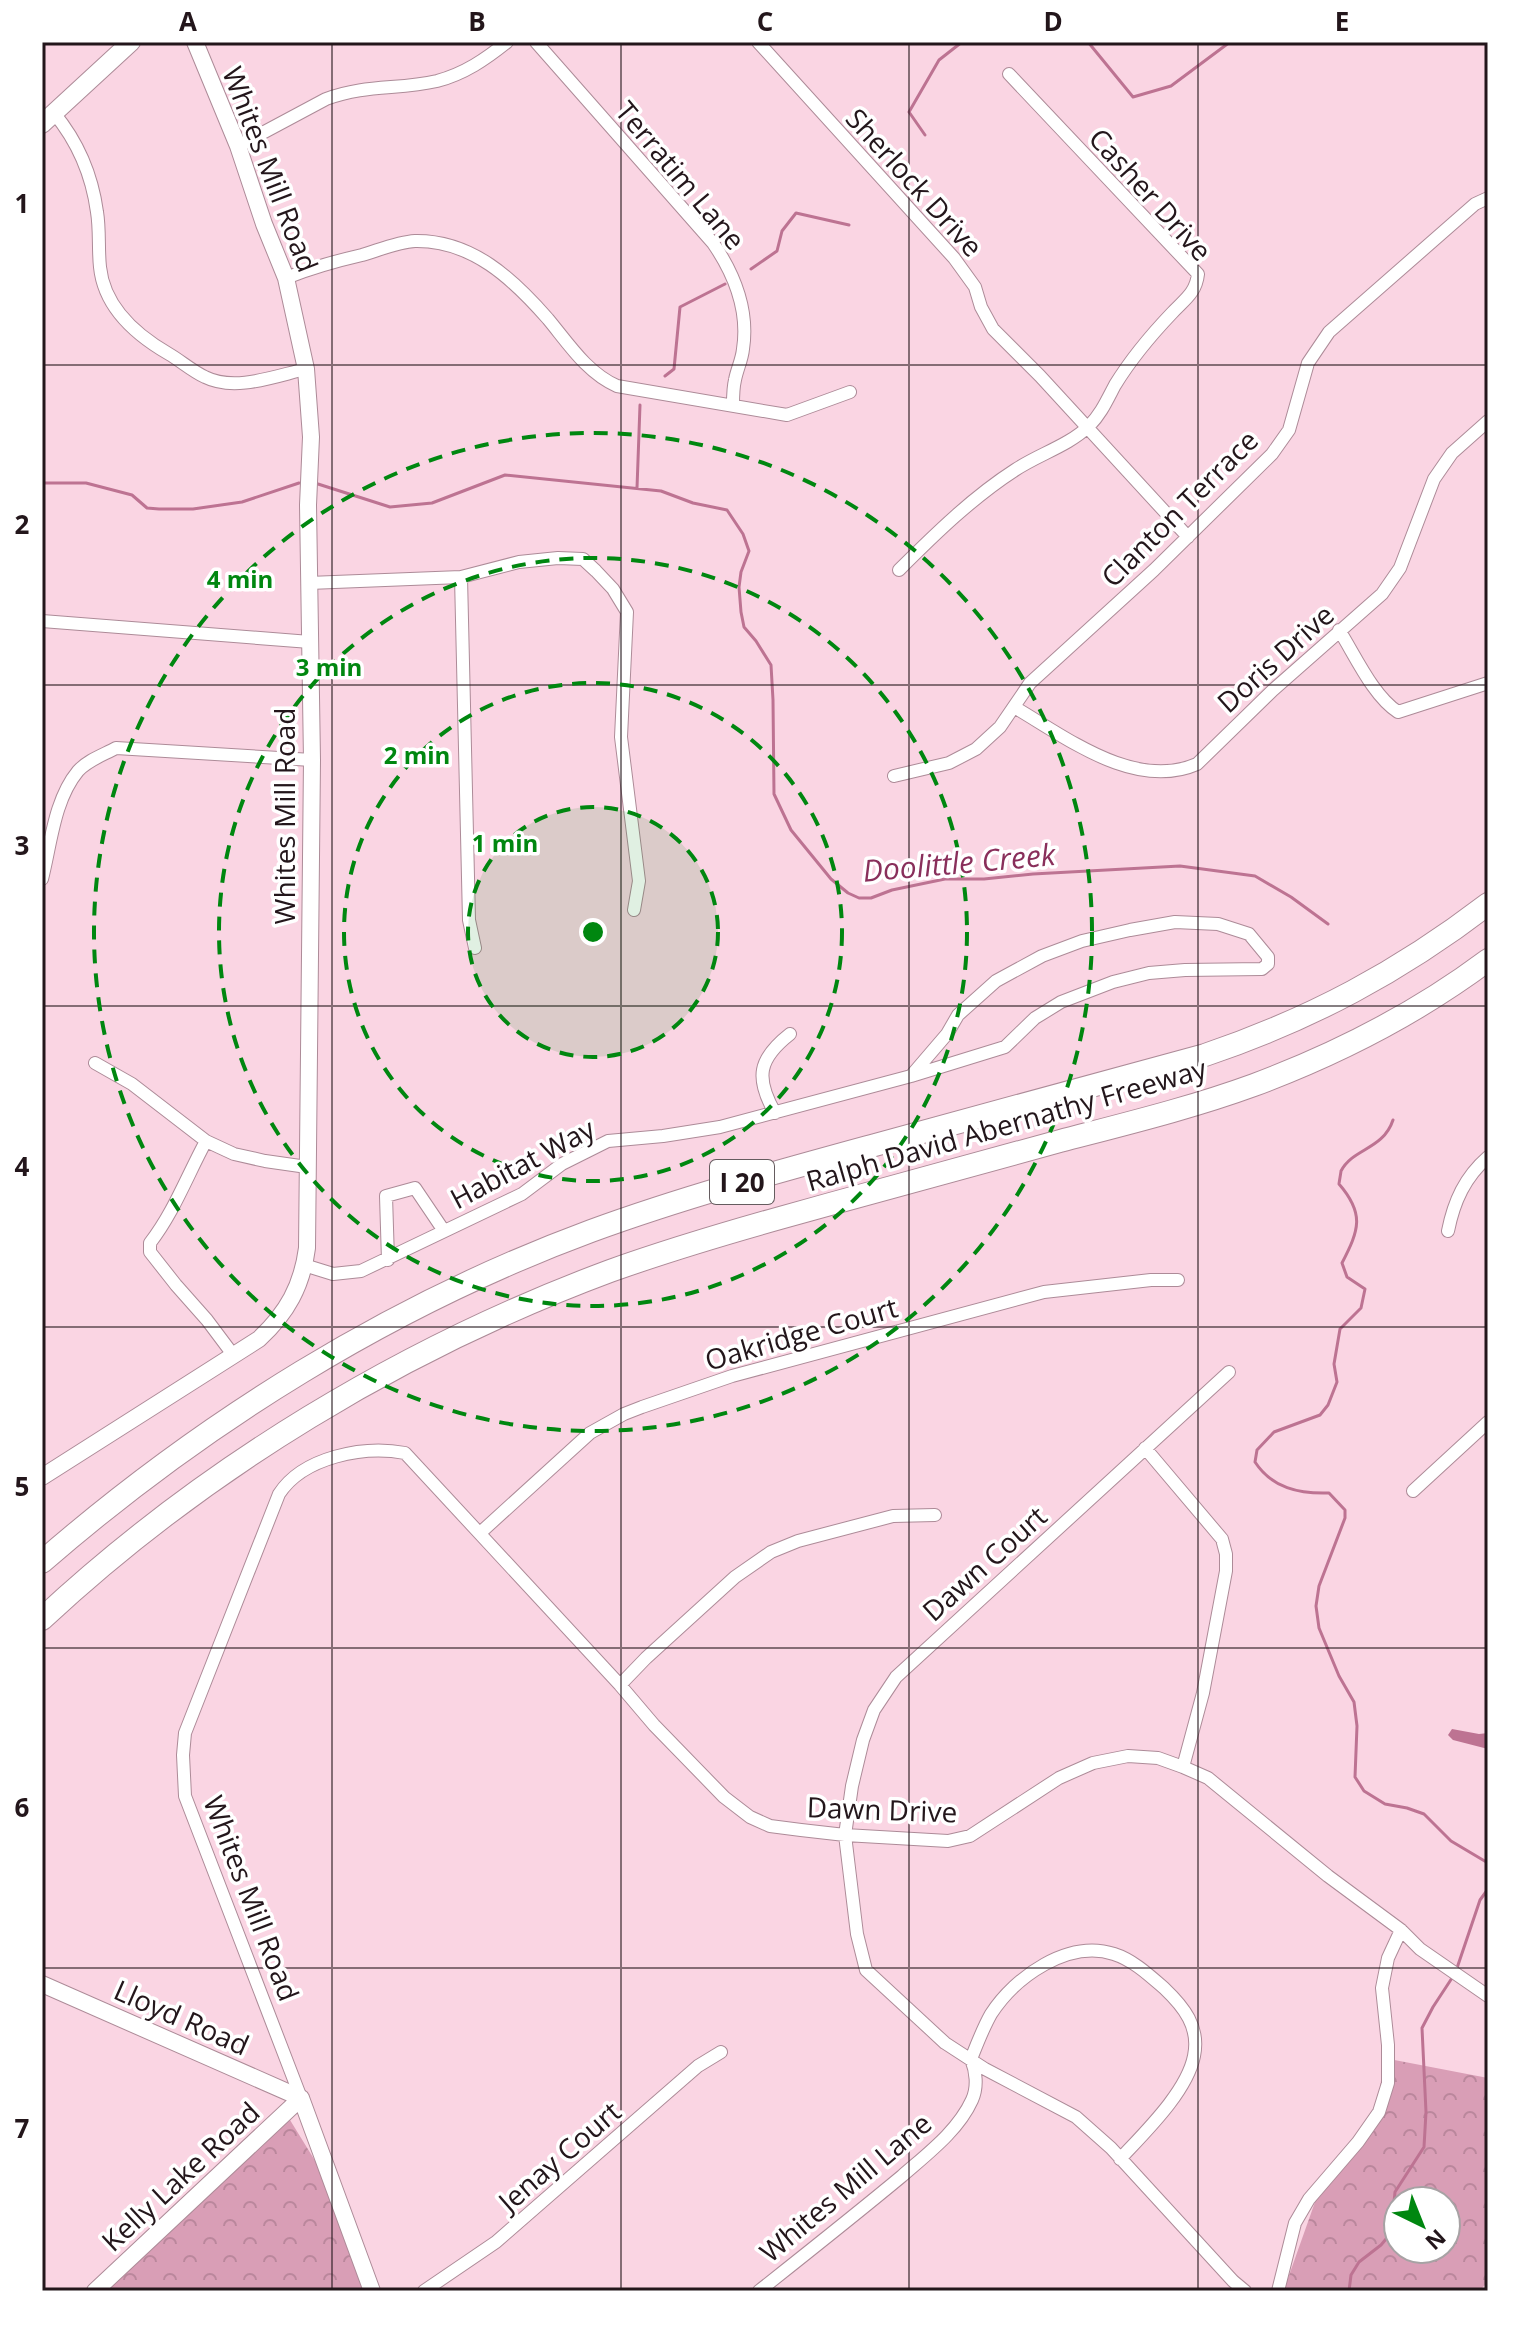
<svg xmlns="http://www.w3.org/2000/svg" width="1530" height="2333" font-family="'Open Sans',sans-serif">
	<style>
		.forest { fill: url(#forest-crowns); fill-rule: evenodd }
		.water { fill: #bd7392 }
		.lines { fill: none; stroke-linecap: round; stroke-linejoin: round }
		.stream { stroke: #bd7392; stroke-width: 3 }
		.minor-casing { stroke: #ad8b98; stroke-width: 14 }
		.tertiary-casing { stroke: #ad8b98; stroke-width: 18 }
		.secondary-casing { stroke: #ad8b98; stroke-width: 20 }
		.motorway-casing { stroke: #ad8b98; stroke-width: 24 }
		.minor { stroke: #fff; stroke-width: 12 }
		.tertiary { stroke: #fff; stroke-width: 16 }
		.secondary { stroke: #fff; stroke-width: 18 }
		.motorway { stroke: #fff; stroke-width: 22 }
		.grid { fill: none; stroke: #23161b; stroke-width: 2; stroke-opacity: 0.55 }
		.ring { fill: none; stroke: #008710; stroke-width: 4; stroke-dasharray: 14 10 }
		.labels { text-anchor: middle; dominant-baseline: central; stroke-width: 7; stroke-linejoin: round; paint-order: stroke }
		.shield { fill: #fff; stroke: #655c5f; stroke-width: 2 }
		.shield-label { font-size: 26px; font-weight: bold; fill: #23161b }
		.street-label { font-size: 28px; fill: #23161b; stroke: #fff }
		.water-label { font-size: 30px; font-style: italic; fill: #892f5b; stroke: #fff }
		.centre { fill: #008710; stroke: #fff; stroke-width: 4 }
		.ring-label { font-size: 24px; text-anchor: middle; font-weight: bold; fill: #008710; stroke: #fff; stroke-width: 7; stroke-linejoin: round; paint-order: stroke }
		.neatline { fill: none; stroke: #23161b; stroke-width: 3 }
		.grid-label { font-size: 26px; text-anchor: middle; font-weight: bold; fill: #23161b }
	</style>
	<defs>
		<pattern id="forest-crowns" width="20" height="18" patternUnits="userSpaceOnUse" patternTransform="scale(2)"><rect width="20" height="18" fill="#d99eb6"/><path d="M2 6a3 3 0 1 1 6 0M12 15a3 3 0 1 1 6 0" fill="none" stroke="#ba879c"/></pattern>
	</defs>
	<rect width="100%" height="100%" fill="#fad5e3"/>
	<path class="forest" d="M1384,2058l104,20v204l-9,9h-200l8,-10 33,-93 55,-63zM1398,2201h48v48h-48z
		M290,2120l56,91 29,80h-284z"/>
	<path class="water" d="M1452,1729l27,5 9,-1v16l-35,-9 -5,-5z"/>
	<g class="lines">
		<path class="stream" d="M1088,42l45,55 38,-11 59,-44
			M925,135l-16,-23 30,-52 23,-18
			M751,269l26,-18 5,-20 14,-18 53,12
			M665,376l9,-7 6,-62 45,-23
			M42,483h44l46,12 15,13 12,1h34l49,-7 57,-19
			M318,484l72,23 42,-4 73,-28 156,16 32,12 34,7 16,24 6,17 -8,21 -2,15 2,25 3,15 12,14 15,24 2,35 1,94 17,36 40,49 17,14 11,5h12l21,-8 53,-11h39l49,-5 147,-8 75,10 36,21 37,27
			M637,488l3,-83
			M1393,1120c-10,30 -40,28 -52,51 0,1 -2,12 -2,13 26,30 20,46 3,79l5,14 18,12 -4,19 -21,21 -6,35 3,18 -9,23 -8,10 -46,17 -17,18 -2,12c17,26 44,32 74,31l16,17v8l-26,68 -3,20 3,22 20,48 15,26 3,24 -2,51 9,14 21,13 22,4 17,6 27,27 37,22
			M1456,1971l24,-71 8,-11
			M1349,2291l2,-16 8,-13 22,-17 10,-12 4,-41 29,-45 2,-35 -4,-84 11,-21 19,-29"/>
		<defs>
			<path id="minor" d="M536,42l177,201c22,32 36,67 30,106 -1,11 -6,20 -8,31 -2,8 -2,17 -2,25
				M758,42l196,216 21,29 6,20 12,22 47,47 148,161
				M54,113c24,29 38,62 43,99 3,18 1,37 3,55 4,40 36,68 69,87 12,7 23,17 36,23 30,15 70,-1 101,-8
				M238,146l88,-47c40,-15 72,-9 111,-18 27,-7 49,-22 70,-39
				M286,278c25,-10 50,-17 76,-23 17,-5 36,-13 53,-14 57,-1 98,38 133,78 20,24 39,54 69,67l170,29 63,-23
				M899,570c36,-36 74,-73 116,-100 24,-16 53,-24 74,-44 12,-12 18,-26 26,-41 16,-26 36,-50 57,-72 12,-13 24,-20 26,-39l-189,-200
				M461,577l8,343 6,28
				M309,583l152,-6 58,-15 39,-4 25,1 13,12 17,18 14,23 -6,125 18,144 -5,29
				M42,621l268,21
				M1339,630c16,25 34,66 59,82l90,-29
				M1014,707c53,31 121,84 183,57l76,-74 109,-96 18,-26 34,-89 18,-26 36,-32
				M894,776l55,-13 27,-14 24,-22 30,-44 124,-113 118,-116 17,-24 19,-67 21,-31 146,-128 13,-6
				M42,879c9,-35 12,-79 36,-108 10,-11 25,-16 38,-23l196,12
				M95,1063l37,21 74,57 28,13 31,7 42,6
				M775,1113c-20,-35 -17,-54 15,-79
				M206,1141c-19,35 -32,71 -56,102v9l26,33 31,35 27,36
				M1448,1231c6,-30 17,-54 40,-74
				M388,1260l-2,-64 29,-8 29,43
				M304,1265l29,9 28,-3 161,-77 40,-30 46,-23 55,-5 57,-9 191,-51 94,-29 30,-29 26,-16 52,-20 36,-9 36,-3 77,-1 6,-5v-7l-19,-23 -31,-10 -43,-2 -45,8 -48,11 -40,15 -46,25 -38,34 -11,19 -36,42
				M1229,1372l-333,305 -22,33 -11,30 -11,46 -7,49 12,99 9,36 79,73 40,26 91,48 35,31 122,133 12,10
				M1145,1448l77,91 4,15v17l-23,122 -20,74
				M1413,1491l75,-69
				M480,1533l110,-100 34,-19 18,-7 90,-31 312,-84 107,-12h27
				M620,1685l26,-27 89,-81 36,-25 27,-11 95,-25 42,-1
				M301,2098l-116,-302 -2,-41 2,-22 94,-239c24,-37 85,-49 126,-41l215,232 34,40 70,72 26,20 20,9 31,4 44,5 103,6 22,-5 89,-58 34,-15 35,-7 30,2 25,9 25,11 120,98 73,54 19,19 68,47
				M424,2291l72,-49 202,-176 23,-14
				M759,2291c48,-38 96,-76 143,-115 25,-22 56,-45 70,-76 6,-13 4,-29 -1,-41 6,-15 12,-31 20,-45 24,-37 77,-75 123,-60 19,6 35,21 50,34 20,19 36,39 30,68 -7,36 -50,77 -74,103
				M1278,2291l17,-68 14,-24 49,-57 21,-30 9,-29v-38l-6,-57 6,-30 13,-28"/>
			<path id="tertiary" d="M42,1477l217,-138c28,-26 43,-53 48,-91l5,-488 -4,-255 3,-68 -5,-68 -20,-91 -22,-54 -26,-78 -43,-104
				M42,1984l259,114
				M301,2098l71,193
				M95,2291l206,-193"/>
			<path id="secondary" d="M42,124l89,-82"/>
			<path id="motorway" d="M42,1562c161,-140 349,-257 549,-331 93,-34 189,-60 284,-86 110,-30 220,-60 330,-90 106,-36 194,-83 283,-151
				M42,1619c162,-151 361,-271 568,-348 56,-20 113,-37 170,-53 93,-26 186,-51 280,-77 65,-17 131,-33 194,-56 83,-31 163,-72 234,-125"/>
		</defs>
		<use href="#minor" class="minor-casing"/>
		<use href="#tertiary" class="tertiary-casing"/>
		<use href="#secondary" class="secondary-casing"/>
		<use href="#motorway" class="motorway-casing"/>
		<use href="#minor" class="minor"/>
		<use href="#tertiary" class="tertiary"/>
		<use href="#secondary" class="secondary"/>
		<use href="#motorway" class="motorway"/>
	</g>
	<path class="grid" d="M332,42v2249M621,42v2249M909,42v2249M1198,42v2249M42,365h1446M42,685h1446M42,1006h1446M42,1327h1446M42,1648h1446M42,1968h1446"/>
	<circle cx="593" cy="932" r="125" fill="#008710" fill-opacity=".12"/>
	<g class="ring">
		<circle cx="593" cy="932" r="125"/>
		<circle cx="593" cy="932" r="249"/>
		<circle cx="593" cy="932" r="374"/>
		<circle cx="593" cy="932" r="499"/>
	</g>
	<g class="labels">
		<rect class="shield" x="710" y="1160" width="64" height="44" rx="6"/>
		<g class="shield-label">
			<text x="742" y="1182">I 20</text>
		</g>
		<g class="street-label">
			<text transform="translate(271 169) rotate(69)">Whites Mill Road</text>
			<text transform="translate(681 175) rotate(50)">Terratim Lane</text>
			<text transform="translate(915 182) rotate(48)">Sherlock Drive</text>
			<text transform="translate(1151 194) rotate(48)">Casher Drive</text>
			<text transform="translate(1179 508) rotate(-45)">Clanton Terrace</text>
			<text transform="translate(1275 658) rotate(-42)">Doris Drive</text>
			<text transform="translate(284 816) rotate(-90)">Whites Mill Road</text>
			<text transform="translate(1006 1124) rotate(-16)">Ralph David Abernathy Freeway</text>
			<text transform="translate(522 1163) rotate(-28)">Habitat Way</text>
			<text transform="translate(801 1333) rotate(-16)">Oakridge Court</text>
			<text transform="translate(984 1563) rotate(-42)">Dawn Court</text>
			<text transform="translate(882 1809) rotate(2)">Dawn Drive</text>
			<text transform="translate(252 1898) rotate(69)">Whites Mill Road</text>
			<text transform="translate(182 2017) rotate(24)">Lloyd Road</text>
			<text transform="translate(559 2156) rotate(-41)">Jenay Court</text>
			<text transform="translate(180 2176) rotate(-43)">Kelly Lake Road</text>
			<text transform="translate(845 2187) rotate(-40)">Whites Mill Lane</text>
		</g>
		<g class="water-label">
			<text transform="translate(959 862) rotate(-5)">Doolittle Creek</text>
		</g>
	</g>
	<circle cx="593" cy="932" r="12" class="centre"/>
	<g class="ring-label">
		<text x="240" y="588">4 min</text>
		<text x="329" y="676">3 min</text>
		<text x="417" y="764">2 min</text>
		<text x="505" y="852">1 min</text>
	</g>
	<rect width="1530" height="2333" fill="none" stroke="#ffffff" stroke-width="88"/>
	<g transform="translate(1422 2225) rotate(137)"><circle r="38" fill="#ffffff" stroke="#a7a2a4" stroke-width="2"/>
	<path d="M0-6L14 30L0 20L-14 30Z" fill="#008710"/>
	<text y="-12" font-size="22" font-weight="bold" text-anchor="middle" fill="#23161b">N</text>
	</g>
	<rect x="44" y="44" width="1442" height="2245" class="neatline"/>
	<g class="grid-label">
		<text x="188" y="31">A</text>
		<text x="477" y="31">B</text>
		<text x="765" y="31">C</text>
		<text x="1053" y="31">D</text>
		<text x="1342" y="31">E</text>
		<text x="22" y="213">1</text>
		<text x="22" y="534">2</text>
		<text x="22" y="855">3</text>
		<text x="22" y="1176">4</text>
		<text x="22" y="1496">5</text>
		<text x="22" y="1817">6</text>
		<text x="22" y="2138">7</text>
	</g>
</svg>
